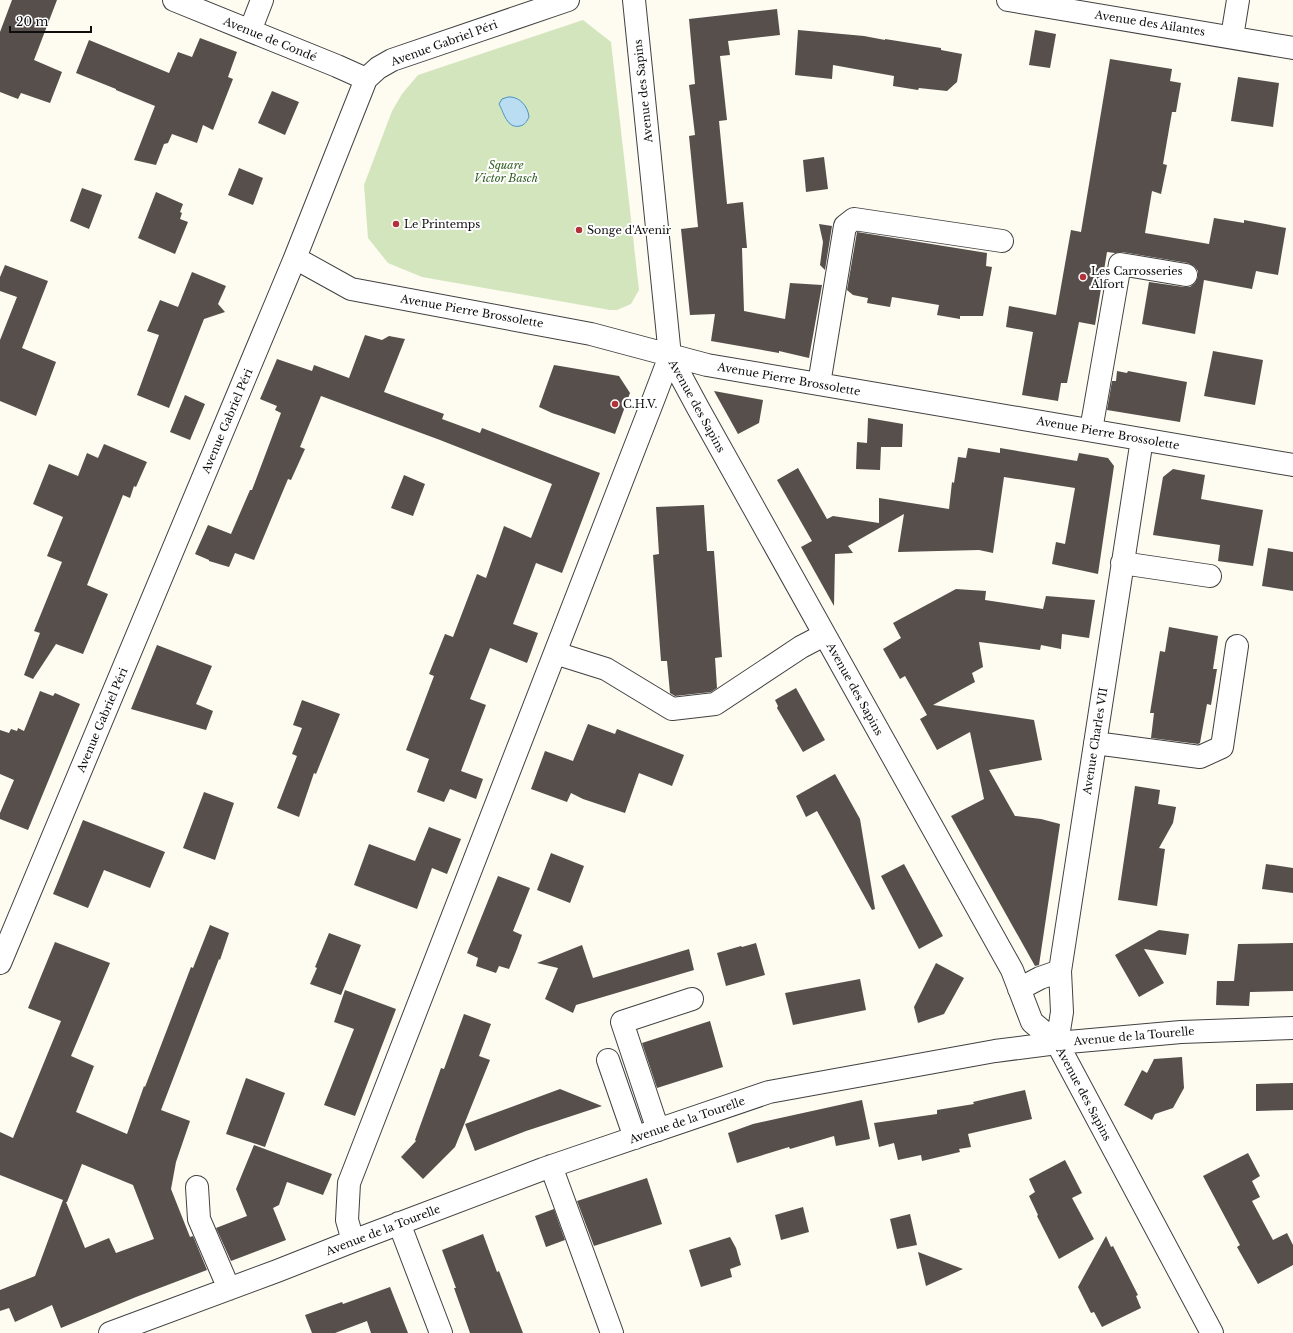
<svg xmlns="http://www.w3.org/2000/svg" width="1293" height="1333" font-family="'Libre Baskerville',serif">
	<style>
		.green { fill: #d3e5bd }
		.water { fill: #baddf1; stroke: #4793c1 }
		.building { fill: #564f4b; fill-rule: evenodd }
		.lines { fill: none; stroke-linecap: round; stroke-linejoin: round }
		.minor-casing { stroke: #414141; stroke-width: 24 }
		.minor { stroke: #fff; stroke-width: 22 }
		.poi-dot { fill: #b2323b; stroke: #fff; stroke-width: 1.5 }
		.labels { text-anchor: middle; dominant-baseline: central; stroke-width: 4; stroke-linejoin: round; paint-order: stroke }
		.street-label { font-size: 11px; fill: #0e0e0e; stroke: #fff }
		.park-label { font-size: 11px; font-style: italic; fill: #326024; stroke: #fff }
		.poi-label { font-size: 11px; fill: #0e0e0e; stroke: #fff; text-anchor: start }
	</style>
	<rect width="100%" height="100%" fill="#fefbf1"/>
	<path class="green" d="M583,20l28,22 28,248 -8,14 -14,6h-7l-188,-33 -34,-14 -20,-25 -4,-53 28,-74 10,-17 16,-19z"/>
	<path class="water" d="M508,97c11,-1 20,9 21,20 -2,4 -4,8 -9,9 -13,3 -16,-13 -21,-22l3,-5z"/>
	<path class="building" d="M12,0h45l-23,60 28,12 -12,31 -29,-10 -3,6 -18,-7v-60z
		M777,9l3,26 -52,6 2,14 -10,1 7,64 -8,1 8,83 16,-2 4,46h-5l2,63 41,8 5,-36 32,2 -13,73 -30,-7v2l-68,-12 4,-27 -25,1 -9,-86 17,-2 -9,-91 6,-1 -6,-50 6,-1 -6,-65z
		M798,30l66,6 21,4v-1l56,9v2l21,4 -5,28 -10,9 -28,-3 -1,2 -25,-4 1,-10 -61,-11 -1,14 -37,-4z
		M1035,30l21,4 -6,34 -21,-3z
		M200,38l37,14 -9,25 5,2 -20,51 -10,-5 -6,18 -25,-9 -4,9 -4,1 -8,21 -22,-5 21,-54 -39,-16v-1l-40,-16 13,-33 80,33 9,-21 14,5z
		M1110,59l62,10 -2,12 11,2 -5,29h-4l-9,52 4,1 -6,29 -9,-3 -7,42 64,11 5,-26 30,5v-3l42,8 -8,47 -22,-4 -4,18 -48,-9 -9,54 -53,-10 7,-42 35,5h6l5,-4 3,-6v-6l-4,-5 -6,-3 -66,-11 -7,1 -8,-1 -12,73 -16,-3 -12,61h-6l-3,18 -36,-6 11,-63 -27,-5 3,-21 47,9 15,-85 10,2z
		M1238,77l41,6 -6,44 -42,-6z
		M272,91l27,11 -14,33 -27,-12z
		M824,157l4,32 -22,3 -3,-32z
		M239,168l24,10 -10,27 -25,-10z
		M82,188l20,7 -13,34 -19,-8z
		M156,192l27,12 -3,8 2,1 -2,6 8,3 -13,32 -37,-16z
		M819,224l13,2 -7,44 -5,-5 3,-23z
		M857,232l130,21 -1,13 6,1 -9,49h-23v3l-23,-4 2,-10 -47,-8 -2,10 -23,-4 1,-5 -15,-3 -6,-5z
		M5,265l43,16 -26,67 34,14 -20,54 -36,-15v-61l17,-43 -17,-6v-14z
		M192,272l34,14 -8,18 7,8 -21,7 -35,89 -32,-13 22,-60 -12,-4 13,-31 18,7z
		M365,335l17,5 7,-4 16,3 -21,53 60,22 -2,5 38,14 2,-5 118,45 -38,100 -26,-10 -23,61 25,9 -11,30 -37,-15 -20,51 16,6 -25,66 22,8 -7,20 -26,-10 -6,13 -27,-10 12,-33 -23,-9 28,-74 -5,-2 16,-40 8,3 24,-63 9,4 18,-52 27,12 21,-54 -112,-44 -119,-44 -21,51 5,2 -14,31 -3,-1 -34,81 -19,-7 -6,14 -20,-6v-1l-14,-6 13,-29 23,9 19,-44h2l29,-77 -6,-3 2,-4 -17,-7 17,-40 35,12 2,-6 35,13z
		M1213,351l50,9 -8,45 -51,-9z
		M554,365l65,11 11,17 -15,41 -63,-21 -13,-6z
		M1117,371l10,2 1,-2 59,11 -7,40 -73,-12 5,-29h4z
		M714,391l49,9 -4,23 -21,11z
		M185,395l20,9 -15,36 -20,-8z
		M868,418l35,6 -1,23h-21l-1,23 -24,-1 1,-27 10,1z
		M104,444l43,18 -11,25 -2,-1 -4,12 -7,-3 -36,90 21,9 -25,60 -27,-10 -23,35 -9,-4 16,-42 -6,-2 28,-69 -15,-6 16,-39 -30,-13 16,-40 29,12 9,-23 11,5z
		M968,448l32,5v-5l77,13 2,-8 29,5 6,8 -16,108 -46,-10 4,-22 9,2 10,-56 -71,-11 -11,76 -14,-3 -81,2 6,-38 -56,32 5,7 -18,1 -1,52 -33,-59 11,-6 -35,-61 21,-12 29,51 6,-3 46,7v-25l70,11 3,-27 2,1 4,-26 8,1z
		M1173,469l32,6 -4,24 62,11 -10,56 -35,-5 2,-16 -67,-10 10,-58z
		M404,475l21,9 -12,32 -22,-8z
		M704,505l3,46h7l8,106 -7,1 2,30 -6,4 -36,4 -5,-3 -3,-32h-6l-8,-106 6,-1 -3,-47z
		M1268,548l25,4v39l-31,-5z
		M956,589l30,2 -1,9 58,9 3,-13 49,4 -6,38 -27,-4 -1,15 -20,-4 -1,5 -61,-8 4,25 -11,6 3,9 -42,23 101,15 8,40 -53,10 26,46 26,3 19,5 -21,141 -4,1 -84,-150 33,-17 -14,-67 -33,18 -17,-31 7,-4 -22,-39 -5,3 -17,-30 18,-11 -8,-15z
		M1169,627l49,9 -5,33h4l-6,36 -4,-1 -7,39 -2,1 -47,-6 3,-25h-4l10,-62 5,1z
		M157,645l55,21 -16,38 17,7 -7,19 -75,-21z
		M796,688l29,52 -22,12 -26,-44 1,-2 -3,-6z
		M40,691l13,5 2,-3 25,11 -52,126 -28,-11v-6l14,-33 -14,-6v-44l9,3 2,-4 6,2 1,-3 6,3z
		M302,700l38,14 -24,60 -2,-1 -15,44 -22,-9 20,-52 -5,-2 10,-26 -9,-3z
		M588,724l27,10 2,-5 67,26 -12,31 -33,-13 -14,40 -42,-14 -12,-6 -4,9 -36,-13 14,-38 28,10z
		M835,774l25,45 15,90 -3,1 -55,-99 -11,6 -10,-21z
		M1135,786l25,4 -2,14 18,3 -3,16 -14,25 6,1 -8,57 -39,-6z
		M204,792l30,11 -19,57 -32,-12z
		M83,820l82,32 -15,36 -46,-18 -16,38 -35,-14z
		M429,827l32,12 -14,35 -15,-6 -15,41 -63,-24 15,-41 46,17z
		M551,853l33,13 -14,37 -33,-13z
		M904,864l39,72 -24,13 -38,-73z
		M1266,864l27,4v25l-31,-4z
		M498,876l32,12 -17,43 9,4 -5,14 -8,20 -10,-3 -3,7 -20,-7 2,-8 -11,-5z
		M210,925l19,8 -9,27 -1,-1 -58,151 29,11 -14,41 -5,27 19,48 3,-1 14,34 -71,27 -75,31 -9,-23 -37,17 -6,-14 -9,3v-21l35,-14 28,-76 -63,-25v-43l13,6 48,-117 -33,-13 27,-66 55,21 -39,93 23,10 -18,46 51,22 17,-48 1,1 46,-120 2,1zM82,1164l51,21 21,54 -38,14 -7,-15 -24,10 -19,-46h1z
		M1159,930l30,4 -3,21 -42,-6 20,34 -25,14 -24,-42z
		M329,933l32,12 -20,50 -31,-11 7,-16 -2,-1z
		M756,943l9,32 -39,11 -9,-33 24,-7 1,1z
		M1293,943v48l-43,1 -1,14 -33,-1 1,-24h17l4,-37z
		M582,945l11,33 96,-29 5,21 -118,35 -3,8 -28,-14 13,-31 -21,-5z
		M936,963l28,15 -20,36 -26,9 -4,-16z
		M860,979l6,31 -73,15 -8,-32z
		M345,990l51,19 -41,107 -31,-11 30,-76 -20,-7z
		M464,1014l27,10 -12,32 11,4 -35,87 -32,32 -22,-22 15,-16 -1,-1 26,-72 3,1z
		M710,1021l13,46 -66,21 -15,-45z
		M1182,1057l2,31 -11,20 -18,6 -3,6 -28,-15 18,-35 5,3 7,-14z
		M246,1078l39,15 -20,54 -39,-13z
		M1293,1083v27l-37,1v-27z
		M560,1089l42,17 -76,25 -51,20 -10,-27z
		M1025,1090l7,29 -64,15 3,13 -12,2 1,3 -38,9 -1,-6 -23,5 -4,-17 -15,4 -5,-24 63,-9v-4l37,-6 -1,-2z
		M862,1100l8,39 -34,7 -2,-10 -44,13 -1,-2 -52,16 -9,-30 25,-9z
		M254,1145l78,29 -9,21 -36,-13 -8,23 -6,3 13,32 -55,21 -15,-33 31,-12 -11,-27z
		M1248,1153l12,23 -8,5 8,16 -8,4 21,39 14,-7 6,12v20l-35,19 -21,-37 3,-2 -37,-69z
		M1065,1160l17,33 -10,5 22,41 -35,20 -22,-43 1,-1 -9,-19 6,-4 -6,-13z
		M647,1178l15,46 -68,22 -17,-45z
		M803,1207l6,25 -28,8 -6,-25z
		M554,1209l11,31 -19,7 -11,-31z
		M910,1214l7,31 -20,4 -7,-30z
		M483,1234l14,38 2,-1 24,62h-53l-16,-45h2l-14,-38z
		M1106,1236l5,11 2,-1 25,49 -2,1 5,12 -39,19 -8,-15 -3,1 -13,-26z
		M730,1237l6,11 5,17 -11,4 2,8 -31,10 -12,-37z
		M918,1252l45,17 -37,17z
		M390,1287l18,46h-37l-4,-12 -32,12h-23l-7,-18 37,-13 1,2z"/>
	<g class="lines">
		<defs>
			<path id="minor" d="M174,0l163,66 29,13
				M634,0l36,356 28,52 314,562 20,52 25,21 155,290
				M1008,0l285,48
				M250,31l12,-31
				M1232,37l6,-37
				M295,258l56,31 240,45 116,31 586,100
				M819,384l26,-158 9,-7 148,22
				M1091,430l29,-166 66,11
				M1122,563l88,13
				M555,653l51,16 66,40 43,-5 86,-57 23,-12
				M1095,743l105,14 22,-10 15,-101
				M0,963l295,-705 71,-179 12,-11 14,-8 176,-60
				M1019,989l21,-11 20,-7
				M1057,1043l5,-31 -2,-41 82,-532
				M608,1060l27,78
				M658,1130l-36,-108 70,-23
				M551,1166l61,167
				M197,1187l2,32 30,70
				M399,1223l42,110
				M353,1241l-6,-21 2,-37 305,-785 16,-42
				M110,1333l167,-62 76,-30 190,-72 226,-77 226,-41 62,-8 124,-11 112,-4"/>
		</defs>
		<use href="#minor" class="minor-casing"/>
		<use href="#minor" class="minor"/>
	</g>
	<g class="poi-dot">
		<circle cx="396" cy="224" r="4"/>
		<circle cx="579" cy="230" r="4"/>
		<circle cx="1083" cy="277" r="4"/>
		<circle cx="615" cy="404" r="4"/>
	</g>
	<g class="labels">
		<g class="street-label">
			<text transform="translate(1150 23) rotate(9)">Avenue des Ailantes</text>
			<text transform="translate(270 39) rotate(22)">Avenue de Condé</text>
			<text transform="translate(444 43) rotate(-20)">Avenue Gabriel Péri</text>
			<text transform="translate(643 91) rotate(-96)">Avenue des Sapins</text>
			<text transform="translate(472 311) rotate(10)">Avenue Pierre Brossolette</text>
			<text transform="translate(789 379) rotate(10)">Avenue Pierre Brossolette</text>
			<text transform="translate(697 406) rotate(61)">Avenue des Sapins</text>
			<text transform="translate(227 421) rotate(-67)">Avenue Gabriel Péri</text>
			<text transform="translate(1108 433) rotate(10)">Avenue Pierre Brossolette</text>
			<text transform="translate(855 689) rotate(61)">Avenue des Sapins</text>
			<text transform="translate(102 720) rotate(-67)">Avenue Gabriel Péri</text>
			<text transform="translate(1095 741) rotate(-81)">Avenue Charles VII</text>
			<text transform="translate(1134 1036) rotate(-5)">Avenue de la Tourelle</text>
			<text transform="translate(1084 1094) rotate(62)">Avenue des Sapins</text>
			<text transform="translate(687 1120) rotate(-19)">Avenue de la Tourelle</text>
			<text transform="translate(383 1230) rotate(-21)">Avenue de la Tourelle</text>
		</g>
		<g class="park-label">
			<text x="506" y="165">Square<tspan x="506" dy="13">Victor Basch</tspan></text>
		</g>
		<g class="poi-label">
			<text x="404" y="224">Le Printemps</text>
			<text x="587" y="230">Songe d'Avenir</text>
			<text x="1091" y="271">Les Carrosseries<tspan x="1091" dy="13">Alfort</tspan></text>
			<text x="623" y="404">C.H.V.</text>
		</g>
	</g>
	<path d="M10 26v6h81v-6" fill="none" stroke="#0e0e0e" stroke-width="2"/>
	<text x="16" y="26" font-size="12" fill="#0e0e0e" stroke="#ffffff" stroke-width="3" paint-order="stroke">20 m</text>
</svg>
